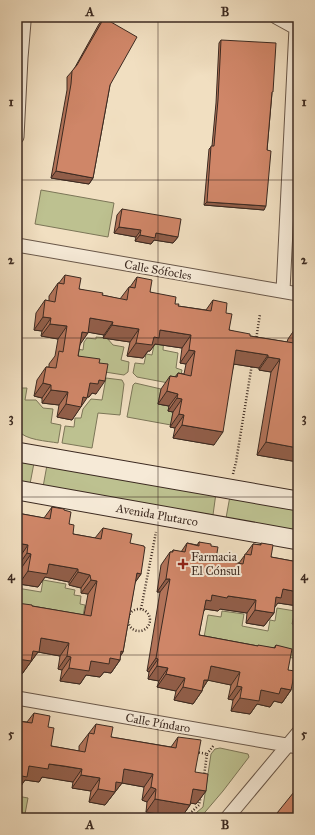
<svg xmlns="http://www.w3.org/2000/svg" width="315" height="835" font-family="'IM FELL Great Primer',serif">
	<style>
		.green { fill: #bdc190; stroke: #7c7658 }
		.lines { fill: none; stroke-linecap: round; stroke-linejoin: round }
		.minor-casing { stroke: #695749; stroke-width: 15 }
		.secondary-casing { stroke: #3c2a21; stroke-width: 21 }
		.path { stroke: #3c2a21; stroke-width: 2.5; stroke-dasharray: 1 2; stroke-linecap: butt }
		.minor { stroke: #f6ead7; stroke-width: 13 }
		.secondary { stroke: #f6ead7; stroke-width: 19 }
		.wall { fill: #b27359; stroke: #3c2a21 }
		.shaded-wall { fill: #915e49; stroke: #3c2a21 }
		.building { fill: #cf8668; stroke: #3c2a21 }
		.grid { fill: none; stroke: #3c2a21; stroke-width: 1; stroke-opacity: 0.55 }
		.poi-dot { fill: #8f2418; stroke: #f6ead7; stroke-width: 1.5 }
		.labels { text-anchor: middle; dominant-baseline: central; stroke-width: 4; stroke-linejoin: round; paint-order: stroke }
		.street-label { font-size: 12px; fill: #3c2a21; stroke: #f6ead7 }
		.poi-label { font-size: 12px; fill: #3c2a21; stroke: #f6ead7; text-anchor: start }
		.neatline { fill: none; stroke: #3c2a21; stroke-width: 1.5 }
		.grid-label { font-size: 13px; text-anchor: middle; font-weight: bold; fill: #3c2a21 }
	</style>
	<rect width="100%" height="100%" fill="#f1dfc1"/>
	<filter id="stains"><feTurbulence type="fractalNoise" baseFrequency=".005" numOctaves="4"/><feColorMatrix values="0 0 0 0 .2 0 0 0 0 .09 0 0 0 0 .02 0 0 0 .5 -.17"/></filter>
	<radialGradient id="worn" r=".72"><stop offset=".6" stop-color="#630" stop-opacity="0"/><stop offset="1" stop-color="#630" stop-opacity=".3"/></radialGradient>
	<path class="green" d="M41,190l73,13 -6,34 -73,-13z
		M160,336h4l-1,14 15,3 -2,15 6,2 -3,15 -42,-8 -4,-4 2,-10 9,1 2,-10 6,1 2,-10z
		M96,337l11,1 6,7 11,2 -3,13 8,2 -1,10 -4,3 -51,-8 3,-18 7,1 1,-8 3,-4 9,1z
		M106,378l16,2 2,4 -4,31 -22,-2 -6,35 -30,-5 3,-17 9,1 1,-9h6l2,-9 8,-10 11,1z
		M135,383l26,6 -3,15 11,2 -1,5 5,1 -2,13 -44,-8 6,-32z
		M19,388h8l-2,12h11l7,8 10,1 -2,14 10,2 -3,18c-11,-2 -33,-3 -39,-12 -1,-2 -1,-5 -2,-7z
		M17,460l17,3 -4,21 -13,-2z
		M47,465l169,28 -3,22 -170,-28z
		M230,496l68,12v23l-72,-13z
		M43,580l23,4 -1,4 10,2 -1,5 7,1 -1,8 5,1 -3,16 -65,-11v-22l24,4z
		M277,608l18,3 -3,13 6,1v7l-5,26 -90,-15 5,-28 13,2 1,-6 22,3 -2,12 26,5 2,-11 5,1z
		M220,748l28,6 1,3 -26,34 -23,27h-10l13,-11 8,-53 4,-5z
		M17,796l11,2 -3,16 -8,-1z"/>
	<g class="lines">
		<defs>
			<path id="minor" d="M276,17l20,11h2
				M17,137l4,-79 3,-36
				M17,245l281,49
				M283,291l13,-263
				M17,698l281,49
				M227,818l71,-85"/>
			<path id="secondary" d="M17,452l281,49
				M17,490l281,50"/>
		</defs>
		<use href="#minor" class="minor-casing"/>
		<use href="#secondary" class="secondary-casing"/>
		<path class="path" d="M256,340l4,-26
			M233,474l3,-12 16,-98
			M141,609l15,-77
			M128 620a11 11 0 1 1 22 0a11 11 0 1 1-22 0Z
			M196,752l11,2 -3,22
			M207,754l7,-9
			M185,818l14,-13 2,-10"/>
		<use href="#minor" class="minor"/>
		<use href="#secondary" class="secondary"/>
	</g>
	<path class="wall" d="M104,18l6,67 -17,93 -4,6 -38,-6 16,-88v-13l7,-8 25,-45z
		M221,40l51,53 -5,57 -3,60 -60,-5 5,-56 3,-3 4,-43 3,-60z
		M122,209l56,28 -5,6 -19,-3 -3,4 -16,-3 1,-4 -22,-4 3,-18z
		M65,275l14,14 23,6 18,4 9,-12h1l7,-10 13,15 28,14 28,4 7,-10 13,13 3,17 21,6 37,6 1,-3 9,-13 1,136 -41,-7 14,-83 -12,-2v-2l-25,-4 -20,81 -41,-7 2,-10 -5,-1 3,-15 -5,-1 1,-5 -11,-2 3,-15 9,-13 5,1 3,-4 6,1 2,-10 -6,-1 2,-15 -27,-4 -5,7h-2l-5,7 -16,-2 3,-14 -27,-4 1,-3 -16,-3 -8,12 -2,12 21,7 -3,31 -4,-1 -3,4h-2l-15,23 -15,-3 2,-12 -17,-2v-5l-8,-2 3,-16 9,-13h3v-3l6,-8 3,-17 -17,-3 1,-5 -8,-1 2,-17 9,-13 4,1v-5l9,-13h1z
		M52,507l12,3 5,14 4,10 22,4 8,-10 27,15 11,31 -6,8 -12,70 -3,4v4l-9,13 -7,-1 -4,5 -14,-2 -6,9 -20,-3 2,-11 -4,-1 2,-13 -22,-4 -16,22 10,-68 52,9 4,-21 -7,-1v-5l-12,-3v-3l-24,-5 -7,10 -19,-3 3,-17 -4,-1 1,-8 -2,-1v-44l27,5z
		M199,542l12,4 5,13 23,4 14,-19 7,1 1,-2 10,14 27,5v44l-20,-3 -4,4v6l-10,13 -18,-3 1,-10 -27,-4 -2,2 -13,-2 -2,3 -4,23 59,11 16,2 2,-3 12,25 3,20 -9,13 -8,-2 -4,6 -13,-3 -7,10 -19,-3 2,-11 -5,-1 3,-14 -23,-5 -5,8 -1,3 -9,13 -19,-4 2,-9 -19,-4 2,-6 -11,-2 1,-7 -2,-1 13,-79h-3l4,-27 9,-13h2l1,-2 8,2 6,-9 10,2z
		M34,713l14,14 3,19 28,5v-5l17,-22 15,13 60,10 7,-10 17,35 11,19 -10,13 -5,-1 -1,2 -9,13h-1l-34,-6 1,-10 -5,-2 2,-13 -22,-4 -17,22 -16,-3 2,-11 -19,-3 1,-6 -18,-3 -13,-2 -3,5 -14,-2 -7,10h-1v-69l10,1z"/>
	<path class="shaded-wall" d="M56,171l37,7 -4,6 -38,-6z
		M207,202l59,4 -2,4 -60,-5z
		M119,227l22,3 -5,7 -22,-4z
		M156,233l22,4 -5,6 -19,-3 -3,4 -16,-3 5,-6z
		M43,317l8,1 -9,13 -8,-1z
		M90,318l23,4 -9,13 -23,-4z
		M50,324l17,2 -9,13 -17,-3z
		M112,325l27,4 -9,13 -27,-4z
		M160,330l31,5 -9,13 -27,-4 -5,7h-2l-5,7 -16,-2 9,-13 18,-6z
		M82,332l6,1 -9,13z
		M189,350l6,1 -9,13 -6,-1z
		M236,350l32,5 -9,13 -32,-5z
		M268,357l12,2 -9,13 -12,-2z
		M99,380l6,1 -9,13 -4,-1 -3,4 -8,-1 9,-13z
		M43,383l8,2 -9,13 -8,-2z
		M51,390l17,2 -9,13 -17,-2z
		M167,391l11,3 -9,12 -11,-2z
		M83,397l4,1 -15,22 -15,-3 9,-13z
		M177,398l5,1 -9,13 -5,-1z
		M179,414l5,1 -9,13 -5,-1z
		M182,425l41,7 -9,13 -41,-7z
		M266,442l32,6v14l-41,-7z
		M17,543l11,2 -9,13 -2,-1z
		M27,553l4,1 -9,13 -4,-1z
		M49,564l29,5 -9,13 -24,-5 -7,10 -19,-3 9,-13z
		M78,572l12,3 -9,13 -12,-3z
		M137,573l4,1 -9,13z
		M166,579h4l-10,13h-3z
		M91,580l6,1 -9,13 -7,-1z
		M283,589l15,3v14l-20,-3 -6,8 4,-14z
		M212,595l16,1 28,4 -9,13 -27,-4 -2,2 -13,-2 -3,5 4,-14z
		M255,610l19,3 -10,13 -18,-3z
		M41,638l28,5 -9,13 -22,-4 -16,22 -5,-1v-14z
		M121,651l2,1 -5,8h2l-9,13 -7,-1 -4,5 -14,-2 -6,9 -20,-3 9,-13 22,-7 19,-3z
		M67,656l4,1 -9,13 -4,-1z
		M156,658l2,1 -9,13 -2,-1z
		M157,666l11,2 -9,13 -11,-2z
		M211,666l29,6 -9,13 -29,-6z
		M166,674l19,4 -9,13 -19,-4z
		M204,680h4l-7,11h1l-9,13 -19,-4 9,-13z
		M237,686l5,1 -9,13 -5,-1z
		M281,688l10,2 -9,13 -8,-2 -4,6 -13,-3 -7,10 -19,-3 9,-13 21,-8z
		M49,764l33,5 -9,13 -31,-5 -3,5 -14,-2 -7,10h-1v-15l12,-9z
		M124,769l29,5 -9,13 -22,-4 -17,22 -16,-3 9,-13z
		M81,775l19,3 -9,13 -19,-3z
		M151,787l5,2 -9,13 -5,-2z
		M193,789l13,2 -10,13 -12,-2z
		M155,799l35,6 -9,13 -35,-6z"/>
	<path class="building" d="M104,18l33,19 -27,48 -17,93 -37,-7 15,-87 1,-13 5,-6z
		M221,40l55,3 -3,49h-1l-5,58 4,1 -5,55 -59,-4 4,-56h3l4,-46z
		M122,209l59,10 -3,18 -22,-4 -1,5 -15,-3 1,-5 -22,-3z
		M65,275l16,3 -2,11 24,4 -1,2 25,5 2,-13 6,1 2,-11 15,3 -2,12 26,5 -1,7h4l-1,2 33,5 2,-11 14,3 -1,10 6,1 -3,16 21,4v2l44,7 3,-17h1v122l-32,-6 14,-83 -12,-2v-2l-32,-5 -13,82 -41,-7 2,-10 -5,-1 3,-15 -5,-1 1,-4 -11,-3 3,-15 7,1 1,-4 13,3 4,-25 -6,-1 2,-15 -31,-5 -1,8 -5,-1 -2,8 -16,-2 3,-14 -27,-4 1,-3 -23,-4 -2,15 -6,-1 -4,24 22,3 -1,4 9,1 -3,17 -6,-1 -1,4 -8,-1 -3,15 -4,-1 -2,10 -15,-3 2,-12 -17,-2v-5l-8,-2 3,-16 10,1 3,-17 4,1 4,-26 -17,-2 1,-6 -8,-1 2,-17 10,2 3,-19 6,1z
		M52,507l12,2v1l7,2 -2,12 5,1 -1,9 28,5 2,-11 29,6 -2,9 14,3v1h1l-4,27 -4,-1 -14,79 -2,-1 -1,9 -10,-2 -1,6 -18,-3 -2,10 -20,-3 2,-11 -4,-1 2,-13 -28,-5 -2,14 -6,-1 -2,10 -14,-2v-56l15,2v1l59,10 6,-35 -6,-1 -1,-5 -12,-3v-3l-29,-5 -2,10 -19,-3 3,-17 -4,-1 1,-8 -11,-2v-30l33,6z
		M199,542l12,2v2l7,1 -2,12 27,5 2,-10 6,1 2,-11 8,1v-2l12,2 -2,12 27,5v30l-15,-3 -2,9 -5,-1 -2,16 -19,-3 1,-10 -28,-4 -1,2 -15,-3 -1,6 -5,-1 -7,35 59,11v-1l17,3 1,-3 16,4 -4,21 7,1 -4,19 -10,-2 -2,6 -18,-4 -2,11 -19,-3 2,-11 -5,-1 3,-14 -29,-6 -3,14h-4l-2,11 -19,-4 2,-9 -19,-4 2,-6 -11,-2 1,-7 -2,-1 14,-79h-4l4,-27h3v-2l12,2 2,-9 12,3z
		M34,713l16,3 -2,11 6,1 -3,18 34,6 4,-19 5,1 2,-10 17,3 -2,10 65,11 2,-11 23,3 -6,32 13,2 -2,17 -13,-2 -3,16 -35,-6 1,-10 -5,-2 2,-13 -29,-5 -2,14 -6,-1 -1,10 -17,-3 2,-11 -19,-3 1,-6 -18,-3 -15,-2 -1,5 -19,-3 -2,11 -10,-2v-54l15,2z
		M298,787v31h-25z"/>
	<path class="grid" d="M158,17v801M17,180h281M17,338h281M17,497h281M17,655h281"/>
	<path class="poi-dot" d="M181 558h4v4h4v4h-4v4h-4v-4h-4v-4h4z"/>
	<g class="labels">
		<g class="street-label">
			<text transform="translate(158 270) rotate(10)">Calle Sófocles</text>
			<text transform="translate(157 515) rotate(10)">Avenida Plutarco</text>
			<text transform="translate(158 723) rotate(10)">Calle Píndaro</text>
		</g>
		<g class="poi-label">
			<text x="191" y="557">Farmacia<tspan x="191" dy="14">El Cónsul</tspan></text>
		</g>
	</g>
	<rect width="315" height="835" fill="none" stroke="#f1dfc1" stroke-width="44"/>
	<rect x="22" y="22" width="271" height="791" class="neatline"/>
	<g class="grid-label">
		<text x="90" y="16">A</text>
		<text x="225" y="16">B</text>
		<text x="11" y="106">1</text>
		<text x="304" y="106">1</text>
		<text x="11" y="264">2</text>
		<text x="304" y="264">2</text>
		<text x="11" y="422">3</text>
		<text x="304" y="422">3</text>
		<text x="11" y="580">4</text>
		<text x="304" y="580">4</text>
		<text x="11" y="738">5</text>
		<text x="304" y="738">5</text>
		<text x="90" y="829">A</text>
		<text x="225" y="829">B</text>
	</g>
	<rect width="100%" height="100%" filter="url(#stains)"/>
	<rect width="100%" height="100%" fill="url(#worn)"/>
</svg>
